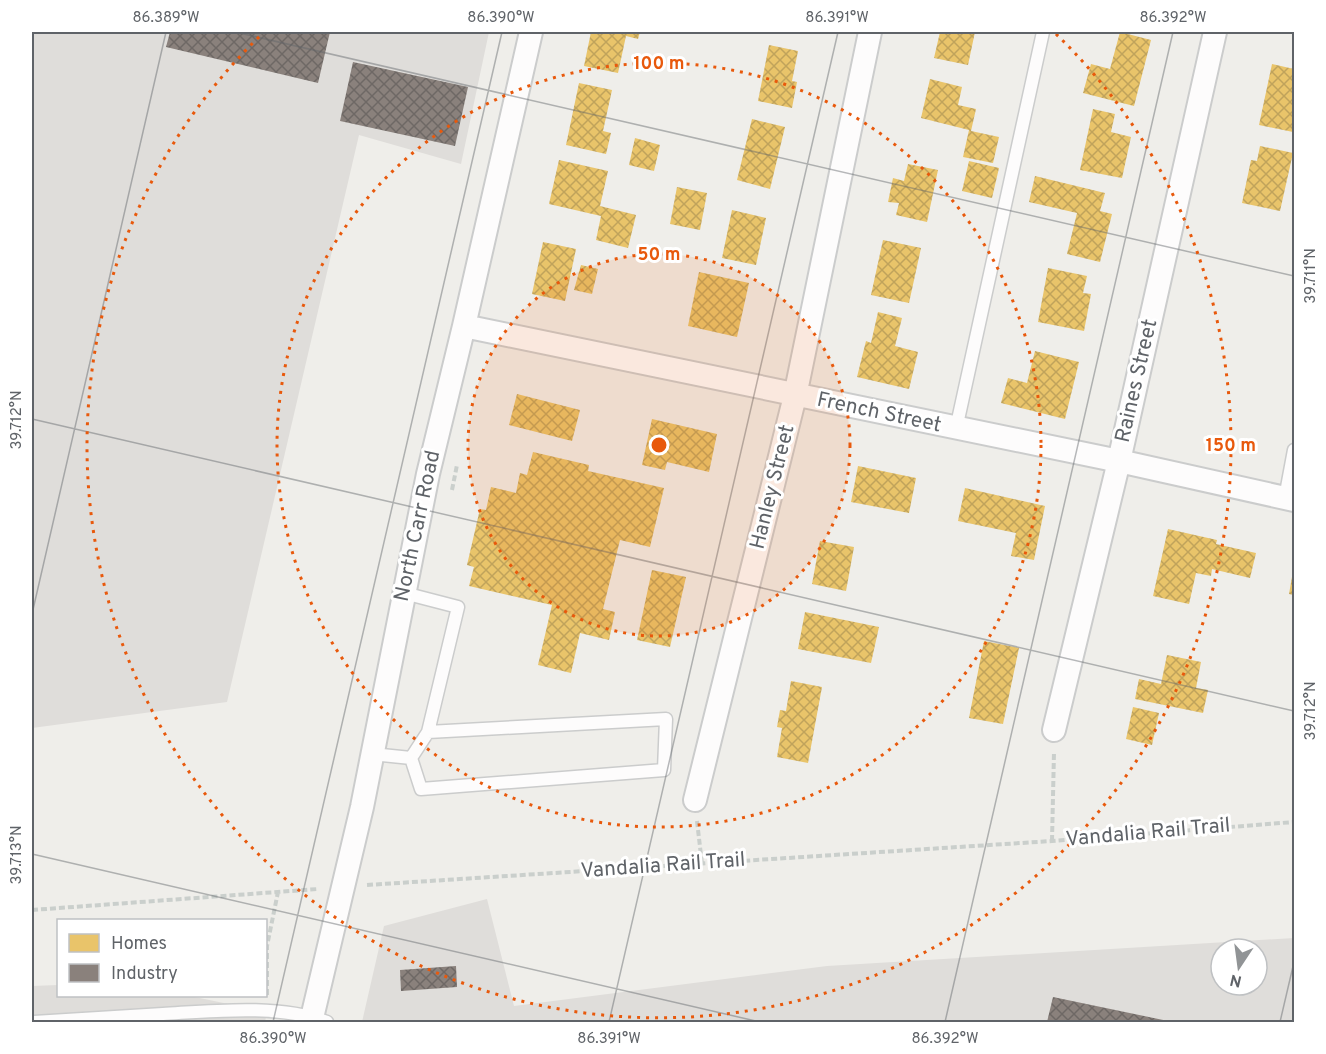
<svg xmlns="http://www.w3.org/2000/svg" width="1326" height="1054" font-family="Overpass,sans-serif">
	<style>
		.industrial { fill: #dfddda; fill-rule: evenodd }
		.homes { fill: url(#homes-cross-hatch) }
		.industry { fill: url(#industry-cross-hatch) }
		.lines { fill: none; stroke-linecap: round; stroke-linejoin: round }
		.lane-casing { stroke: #cbcccc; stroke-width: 15 }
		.street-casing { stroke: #cbcccc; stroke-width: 26 }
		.path { stroke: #cacfcc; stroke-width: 4; stroke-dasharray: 6 3; stroke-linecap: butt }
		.lane { stroke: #fdfcfc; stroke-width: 12 }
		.street { stroke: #fdfcfc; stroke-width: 22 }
		.ticks { fill: none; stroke: #5f6368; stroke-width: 1.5; stroke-opacity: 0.45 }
		.ring { fill: none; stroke: #e8590c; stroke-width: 3; stroke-dasharray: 3 6 }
		.labels { text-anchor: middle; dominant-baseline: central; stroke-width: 6; stroke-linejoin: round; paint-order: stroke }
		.street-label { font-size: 21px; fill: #5f6368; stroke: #fff }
		.centre { fill: #e8590c; stroke: #fff; stroke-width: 3 }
		.ring-label { font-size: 18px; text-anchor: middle; font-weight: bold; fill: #e8590c; stroke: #fff; stroke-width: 6; stroke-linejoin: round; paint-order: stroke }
		.neatline { fill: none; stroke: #5f6368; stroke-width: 2 }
		.ticks-label { font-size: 15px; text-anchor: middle; fill: #5f6368 }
	</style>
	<defs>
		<pattern id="homes-cross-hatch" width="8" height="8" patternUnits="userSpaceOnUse" patternTransform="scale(1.5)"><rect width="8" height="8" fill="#e9c46a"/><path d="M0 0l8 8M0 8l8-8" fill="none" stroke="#c0a35b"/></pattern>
		<pattern id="industry-cross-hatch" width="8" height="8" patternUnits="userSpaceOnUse" patternTransform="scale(1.5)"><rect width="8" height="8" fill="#8a817c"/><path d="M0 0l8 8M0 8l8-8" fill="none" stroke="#6e6865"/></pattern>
	</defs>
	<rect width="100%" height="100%" fill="#efeeea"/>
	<path class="industrial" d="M32,32h457l-28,132 -102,-29 -132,567 -195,26z
		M487,899l27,107 313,-40 467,-28v84h-932l22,-96zM1221,949h36v36h-36z
		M58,985v11h132l77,16 -2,10h-233v-36z"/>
	<path class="homes" d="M591,32h49l-2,7 -12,-3 -8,37 -34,-7z
		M940,32h35l-7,33 -34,-7z
		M1120,32l31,8 -17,66 -51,-13 8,-29 19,5z
		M769,45l29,6 -6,30 5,1 -5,26 -34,-7z
		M1272,64l22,5 -1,63 -34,-7z
		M930,79l32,8 -4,18 18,4 -5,22 28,6 -6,26 -30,-6 6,-27 -48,-12z
		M579,83l33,7 -9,41 8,2 -5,21 -40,-9z
		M1093,109l22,5 -4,18 20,5 -9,41 -42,-8z
		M752,119l33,8 -15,62 -33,-9z
		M635,138l25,7 -6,26 -25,-6z
		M1260,146l33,7 -13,58 -38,-8 9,-43 6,1z
		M559,160l49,11 -8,35 36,9 -8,33 -32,-8 5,-24 -52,-12z
		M969,161l30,7 -7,30 -30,-7z
		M908,164l30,6 -11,52 -31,-7 3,-12 -11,-1 5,-24 11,3z
		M1035,176l70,17 -5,18 12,3 -12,48 -33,-8 10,-41 -48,-11z
		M677,187l30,6 -7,37 -30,-6z
		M732,210l34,8 -10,47 -34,-7z
		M883,240l38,8 -12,55 -38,-8z
		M543,242l33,7 -11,52 -33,-7z
		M581,265l17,4 -6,25 -18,-4z
		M1048,268l39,8 -4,17 8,1 -7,37 -46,-9z
		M699,272l50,11 -12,54 -49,-11z
		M878,312l24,6 -7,28 23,6 -9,37 -52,-12 9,-36 5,2z
		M1035,351l44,11 -14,57 -64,-16 7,-25 19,5z
		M517,394l63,16 -8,31 -63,-16z
		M652,419l65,15 -8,38 -42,-10 -2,8 -23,-5z
		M533,452l56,13 -1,6 76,17 -14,59 -30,-7 -17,69 12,3 -6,28 -29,-7 -9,40 -33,-8 14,-60 -83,-19 5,-19 -7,-2 13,-56 6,1 5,-23 25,6 4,-20 7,2z
		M858,466l58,12 -7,35 -58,-11z
		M965,488l80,18 -11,54 -23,-4 5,-23 -58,-12z
		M1168,529l49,11 -1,4 40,9 -6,25 -38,-9 -1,7 -15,-3 -7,31 -36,-8z
		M820,541l34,6 -8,44 -34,-7z
		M652,570l34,7 -16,70 -33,-7z
		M1293,571h1v24l-5,-1z
		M805,612l74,15 -8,36 -73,-14z
		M984,641l35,7 -16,76 -34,-6z
		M1167,655l34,7 -5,26 12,2 -5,23 -68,-14 4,-20 22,5z
		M791,681l31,6 -14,76 -31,-6 5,-29 -5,-1 3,-17 6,1z
		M1133,707l26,6 -7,32 -26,-6z"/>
	<path class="industry" d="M170,32h160l-12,51 -152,-36z
		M353,62l115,25 -13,59 -115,-25z
		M456,966l1,21 -56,4 -1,-21z
		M1053,997l115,24v1h-121z"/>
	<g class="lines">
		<defs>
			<path id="lane" d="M956,429l87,-397
				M1285,498l9,-48
				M404,593l54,14 -30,125
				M372,754l39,4 10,31 243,-19 2,-51 -238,13 -17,26
				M34,1022c43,-3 86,-5 129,-8 51,-3 115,-10 164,8"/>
			<path id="street" d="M464,326l655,135 175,39
				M1054,730l65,-269 96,-429
				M695,800l100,-404 75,-364
				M311,1022l51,-215 66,-333 36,-148 67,-294"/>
		</defs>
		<use href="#lane" class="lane-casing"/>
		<use href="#street" class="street-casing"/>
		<path class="path" d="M452,490l5,-25
			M697,821l5,43
			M1052,841l2,-89
			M367,885l685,-44 242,-19
			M32,910l286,-21
			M267,995v-49l11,-54"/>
		<use href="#lane" class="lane"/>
		<use href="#street" class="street"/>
	</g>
	<path class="ticks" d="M235,32l1059,244M32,419l1262,292M32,614l134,-582M32,854l728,168M273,1022l229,-990M609,1022l229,-990M945,1022l228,-990M1280,1022l14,-60"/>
	<circle cx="659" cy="445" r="191" fill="#e8590c" fill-opacity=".12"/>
	<g class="ring">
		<circle cx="659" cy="445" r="191"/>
		<circle cx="659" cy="445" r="382"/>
		<path d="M1056 34A572 572 0 1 1 262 34"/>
	</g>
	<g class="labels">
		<g class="street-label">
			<text transform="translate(1137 381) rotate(-77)">Raines Street</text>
			<text transform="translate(879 413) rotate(12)">French Street</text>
			<text transform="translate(773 487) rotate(-76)">Hanley Street</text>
			<text transform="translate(418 526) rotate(-78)">North Carr Road</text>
			<text transform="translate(1148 833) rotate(-5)">Vandalia Rail Trail</text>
			<text transform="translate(663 866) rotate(-4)">Vandalia Rail Trail</text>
		</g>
	</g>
	<circle cx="659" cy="445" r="9" class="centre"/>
	<g class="ring-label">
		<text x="659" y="69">100 m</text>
		<text x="659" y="260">50 m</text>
		<text x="1231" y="451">150 m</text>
	</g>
	<rect width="1326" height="1054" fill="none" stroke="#ffffff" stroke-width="66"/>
	<rect x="57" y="919" width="210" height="78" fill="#ffffff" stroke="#bfc1c3" stroke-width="1.5"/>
	<rect x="69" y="934" width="30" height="18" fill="#e9c46a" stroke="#bfc1c3" stroke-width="1.5"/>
	<text x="111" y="949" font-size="18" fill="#5f6368">Homes</text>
	<rect x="69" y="964" width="30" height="18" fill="#8a817c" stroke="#bfc1c3" stroke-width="1.5"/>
	<text x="111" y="979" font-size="18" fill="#5f6368">Industry</text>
	<g transform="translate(1239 967) rotate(193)"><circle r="28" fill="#ffffff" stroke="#bfc1c3" stroke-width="1.5"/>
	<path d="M0-4.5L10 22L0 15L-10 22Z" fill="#919496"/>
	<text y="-9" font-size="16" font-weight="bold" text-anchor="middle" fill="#5f6368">N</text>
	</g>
	<rect x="33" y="33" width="1260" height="988" class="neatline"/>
	<g class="ticks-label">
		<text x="166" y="22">86.389°W</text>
		<text x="501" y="22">86.390°W</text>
		<text x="837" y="22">86.391°W</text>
		<text x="1173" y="22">86.392°W</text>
		<text transform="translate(1310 276) rotate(-90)" y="5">39.711°N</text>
		<text transform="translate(16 420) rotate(-90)" y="5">39.712°N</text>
		<text transform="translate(1310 711) rotate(-90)" y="5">39.712°N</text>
		<text transform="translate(16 855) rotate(-90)" y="5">39.713°N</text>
		<text x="273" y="1043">86.390°W</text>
		<text x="609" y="1043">86.391°W</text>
		<text x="945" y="1043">86.392°W</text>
	</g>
</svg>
